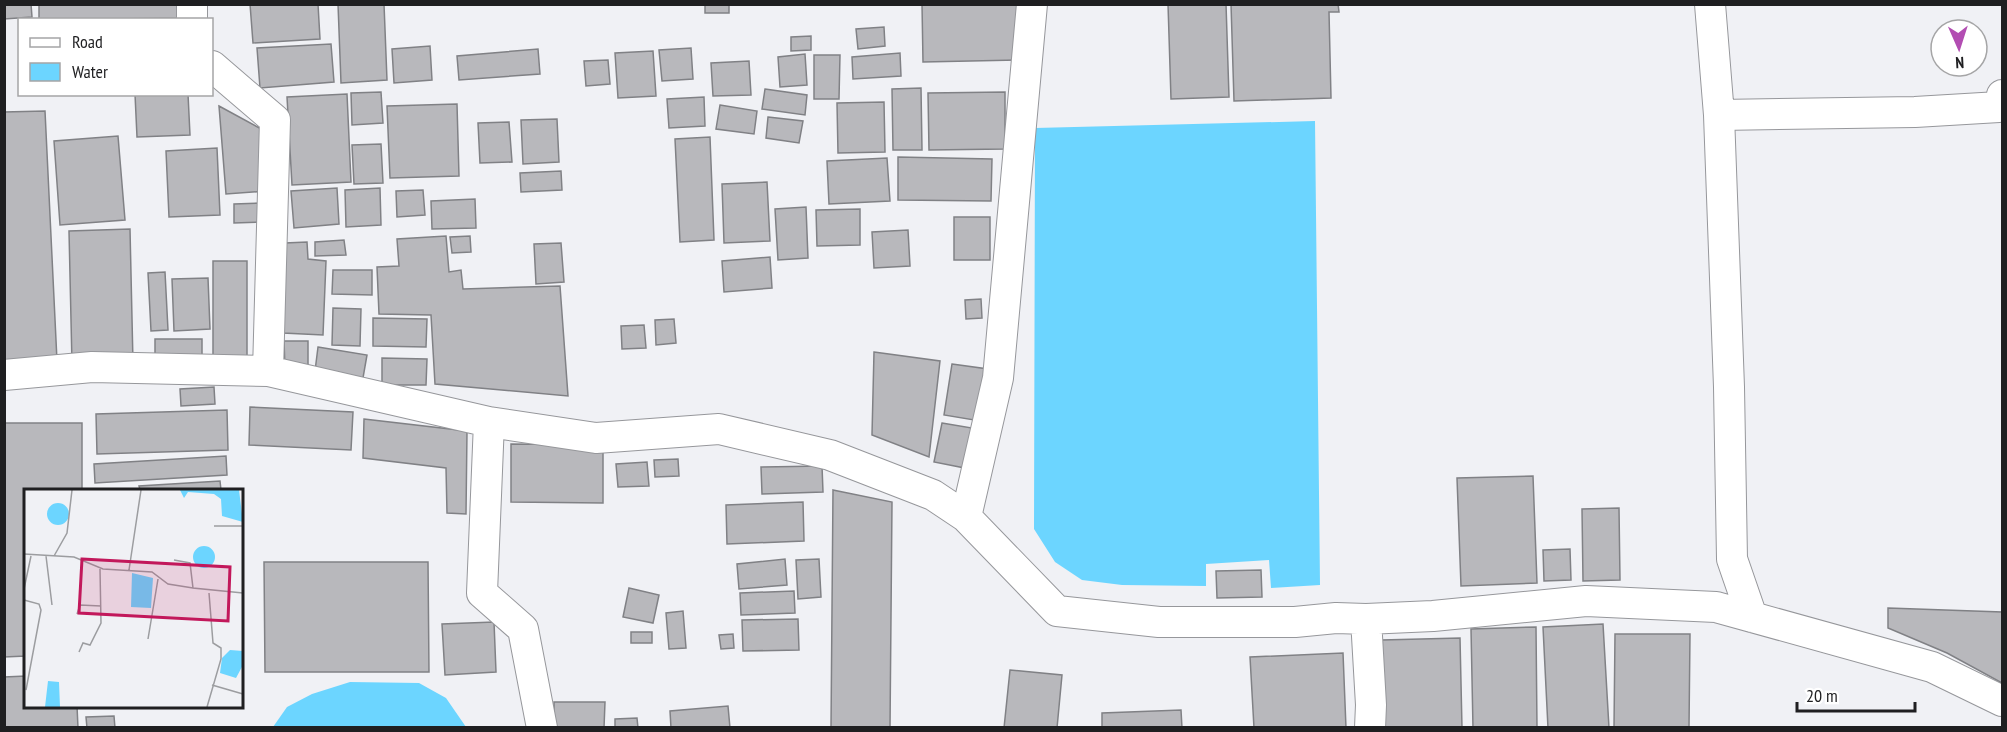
<svg xmlns="http://www.w3.org/2000/svg" width="2007" height="732" font-family="'PT Sans Narrow',sans-serif">
	<style>
		.water { fill: #6cd5ff }
		.building { fill: #b8b8bc; stroke: #808185; stroke-width: 1.5 }
		.lines { fill: none; stroke-linecap: round; stroke-linejoin: round }
		.street-casing { stroke: #96979b; stroke-width: 32 }
		.street { stroke: #fff; stroke-width: 30 }
		.inset-road { fill: none; stroke: #9c9da0; stroke-width: 1.5 }
		.view { fill: #c2185b; fill-opacity: 0.15; stroke: #c2185b; stroke-width: 3 }
		.inset-edge { fill: none; stroke: #1f1f21; stroke-width: 3 }
	</style>
	<rect width="100%" height="100%" fill="#f0f1f5"/>
	<path class="water" d="M1315,121l5,464 -49,3 -2,-28 -63,4v22l-84,-1 -40,-5 -27,-18 -21,-33 1,-401z
		M350,682l69,1 27,15 20,29h-193l14,-20 25,-13z"/>
	<path class="building" d="M4,4h27l1,13 -28,2z
		M39,4h142l1,14 -143,2z
		M250,4h68l2,35 -67,4z
		M338,4h46l3,76 -46,3z
		M705,4h24v9h-24z
		M922,4h101l1,56 -101,2z
		M1168,4h58l3,93 -58,2z
		M1231,4h107l1,8h-10l2,86 -97,3z
		M884,27l1,19 -27,3 -2,-20z
		M811,36v14l-20,1v-14z
		M331,44l3,38 -74,6 -3,-40z
		M430,46l2,34 -38,3 -2,-34z
		M691,48l2,31 -31,2 -3,-31z
		M538,49l2,25 -81,6 -2,-24z
		M653,51l3,45 -38,2 -3,-45z
		M900,53l1,23 -48,3 -1,-22z
		M805,54l2,31 -27,2 -2,-30z
		M814,55h26l-1,44h-25z
		M608,60l2,24 -24,2 -2,-25z
		M749,61l2,34 -38,1 -2,-33z
		M921,88l1,62h-29l-1,-61z
		M765,89l42,6 -2,20 -43,-6z
		M381,92l2,31 -31,2 -1,-32z
		M1005,92v57l-76,1 -1,-57z
		M135,94h53l2,41 -53,2z
		M347,94l4,88 -59,3 -5,-88z
		M704,97l1,29 -36,2 -2,-29z
		M884,102l1,50 -47,1 -1,-50z
		M457,104l2,72 -69,2 -3,-72z
		M720,105l37,6 -3,23 -38,-5z
		M219,106l46,25 3,60 -42,3z
		M45,111l12,250 -53,2v-251z
		M768,117l35,4 -4,22 -33,-5z
		M557,119l2,43 -36,2 -2,-44z
		M509,122l3,40 -32,1 -2,-40z
		M118,136l7,84 -65,5 -6,-84z
		M710,137l4,103 -34,2 -5,-103z
		M381,144l2,39 -29,1 -2,-39z
		M217,148l3,67 -51,2 -3,-66z
		M898,157l94,2 -1,42 -93,-1z
		M887,158l3,43 -61,3 -2,-43z
		M561,171l1,19 -41,2 -1,-19z
		M767,182l3,59 -46,2 -2,-59z
		M337,188l2,36 -45,4 -3,-37z
		M380,188l1,37 -35,2 -1,-37z
		M423,190l2,25 -28,2 -1,-26z
		M475,199l1,29 -44,1 -1,-28z
		M262,203v19l-28,1v-19z
		M806,207l2,51 -30,2 -3,-51z
		M860,209v36l-43,1 -1,-36z
		M954,217h36v43h-36z
		M130,229l3,134 -61,1 -3,-133z
		M908,230l2,36 -36,2 -2,-36z
		M446,236l3,36 12,-2 2,19 97,-3 8,110 -133,-12 -4,-69 -52,-1 -2,-47 22,-1 -2,-27z
		M470,236l1,16 -19,1 -2,-16z
		M344,240l2,15 -31,1v-14z
		M307,242l1,17 18,2 -3,74 -40,-2 2,-90z
		M561,243l3,39 -28,2 -2,-40z
		M770,257l2,31 -48,4 -2,-31z
		M213,261h34v104h-34z
		M333,270h39v25l-40,-1z
		M165,272l3,58 -17,1 -3,-58z
		M208,278l2,51 -36,2 -2,-52z
		M981,299l1,19 -16,1 -1,-19z
		M333,308l28,1 -1,37 -28,-1z
		M373,318l54,1 -1,28 -53,-1z
		M674,319l2,24 -20,2 -1,-25z
		M644,325l2,23 -24,1 -1,-23z
		M155,339h47v25h-47z
		M284,341h24v26l-23,1z
		M318,347l49,8 -4,23 -48,-7z
		M874,352l66,9 -11,96 -57,-22z
		M382,358l45,1 -1,26h-44z
		M952,364l36,5 -8,52 -36,-6z
		M214,387l1,17 -34,2 -1,-17z
		M250,407l103,5 -2,38 -102,-5z
		M227,410l1,40 -131,4 -1,-40z
		M364,419l103,12 -1,83 -19,-1 -1,-45 -83,-10z
		M4,423h78v67h-56v166l-22,1z
		M942,423l36,6 -8,40 -36,-7z
		M511,444l92,1v58l-92,-1z
		M226,456l1,19 -132,8 -1,-19z
		M678,459l1,17 -24,1 -1,-17z
		M647,462l2,24 -31,1 -2,-23z
		M822,466l1,26 -61,2 -1,-27z
		M1533,476l4,107 -76,3 -4,-108z
		M220,481l1,9h-81l-1,-4z
		M833,490l59,12 -2,226h-59z
		M803,502l1,39 -77,3 -1,-39z
		M1619,508l1,72 -37,1 -1,-72z
		M1570,549l1,31 -27,1 -1,-31z
		M785,559l2,26 -48,4 -2,-25z
		M819,559l2,38 -23,2 -2,-39z
		M264,562h164l1,110h-164z
		M1261,570l1,27 -45,1 -1,-27z
		M629,588l30,7 -6,28 -30,-6z
		M794,591l1,22 -54,2 -1,-22z
		M1888,608l114,4v71l-55,-30 -59,-25z
		M683,611l3,37 -17,1 -3,-36z
		M798,619l1,31 -56,1 -1,-31z
		M494,622l2,50 -51,3 -3,-51z
		M1603,624l6,104h-61l-5,-101z
		M1536,627l1,101h-64l-2,-99z
		M631,632h21v11h-21z
		M733,634l1,14 -13,1 -2,-14z
		M1615,634h75l-1,94h-75z
		M1460,638l2,90h-78l-2,-88z
		M1343,653l3,75h-92l-4,-71z
		M1010,670l52,5 -5,53h-53z
		M26,676v30h51l1,22h-74v-51z
		M554,702h51l-1,26h-50z
		M728,706l2,22h-59l-1,-17z
		M1181,710l1,18h-80v-15z
		M114,716l1,12h-28l-1,-11z
		M637,718l1,10h-23v-9z"/>
	<g class="lines">
		<defs>
			<path id="street" d="M1710,4l9,111 10,272 3,172 20,58
				M192,20v-16
				M212,66l63,54 -7,251
				M1719,115l196,-3 84,-5 3,-12
				M4,375l88,-8 176,4 221,51 -7,171 41,36 19,99
				M489,422l107,16 123,-9 111,26 103,40 33,22 91,94 102,11h136l41,-4 30,1 67,-3 153,-15 130,6 216,60 70,34
				M966,517l32,-139 34,-374
				M1366,619l5,86 -1,23"/>
		</defs>
		<use href="#street" class="street-casing"/>
		<use href="#street" class="street"/>
	</g>
	<g transform="translate(24 489)">
		<rect width="219" height="219" fill="#f0f1f5"/>
		<path d="M156,1h59l4,32 -21,-6 -1,-17 -7,-5 -26,-2 -4,6zM23 25a11 11 0 1 1 22 0a11 11 0 1 1-22 0ZM169 68a11 11 0 1 1 22 0a11 11 0 1 1-22 0ZM108,84l21,5 -2,30 -20,-1zM206,161l13,1v14l-7,13 -16,-5 2,-15zM24,192l11,1 1,25h-15z" fill="#6cd5ff"/>
		<path class="inset-road" d="M190,37h29M0,65l50,3 29,12 49,3 16,12 25,4M22,67l6,49M30,67l13,-23 5,-43M150,71l16,3 3,25 50,5M105,81l12,-80M0,100l7,-33M0,111l15,4 2,6 -15,80M53,125l3,-9 21,1M124,150l10,-60M55,163l4,-9 7,2 11,-22 -1,-54M188,196l31,9M183,218l14,-48v-11l-8,-5 -4,-50"/>
		<path class="view" d="M58,70l148,8 -2,54 -149,-8z"/>
		<rect width="219" height="219" class="inset-edge"/>
	</g>
	<rect width="2007" height="732" fill="none" stroke="#1f1f21" stroke-width="12"/>
	<rect x="18" y="18" width="195" height="78" fill="#ffffff" stroke="#a5a5a6" stroke-width="1.5"/>
	<rect x="30" y="38" width="30" height="9" fill="#ffffff" stroke="#a5a5a6" stroke-width="1.5"/>
	<text x="72" y="48" font-size="18" fill="#1f1f21">Road</text>
	<rect x="30" y="63" width="30" height="18" fill="#6cd5ff" stroke="#a5a5a6" stroke-width="1.5"/>
	<text x="72" y="78" font-size="18" fill="#1f1f21">Water</text>
	<g transform="translate(1959 48) rotate(177)"><circle r="28" fill="#ffffff" stroke="#a5a5a6" stroke-width="1.5"/>
	<path d="M0-4.5L10 22L0 15L-10 22Z" fill="#b24db2"/>
	<text y="-9" font-size="16" font-weight="bold" text-anchor="middle" fill="#1f1f21">N</text>
	</g>
	<path d="M1797 702v9h118v-9" fill="none" stroke="#1f1f21" stroke-width="3"/>
	<text x="1806" y="702" font-size="18" fill="#1f1f21" stroke="#ffffff" stroke-width="4.5" paint-order="stroke">20 m</text>
</svg>
